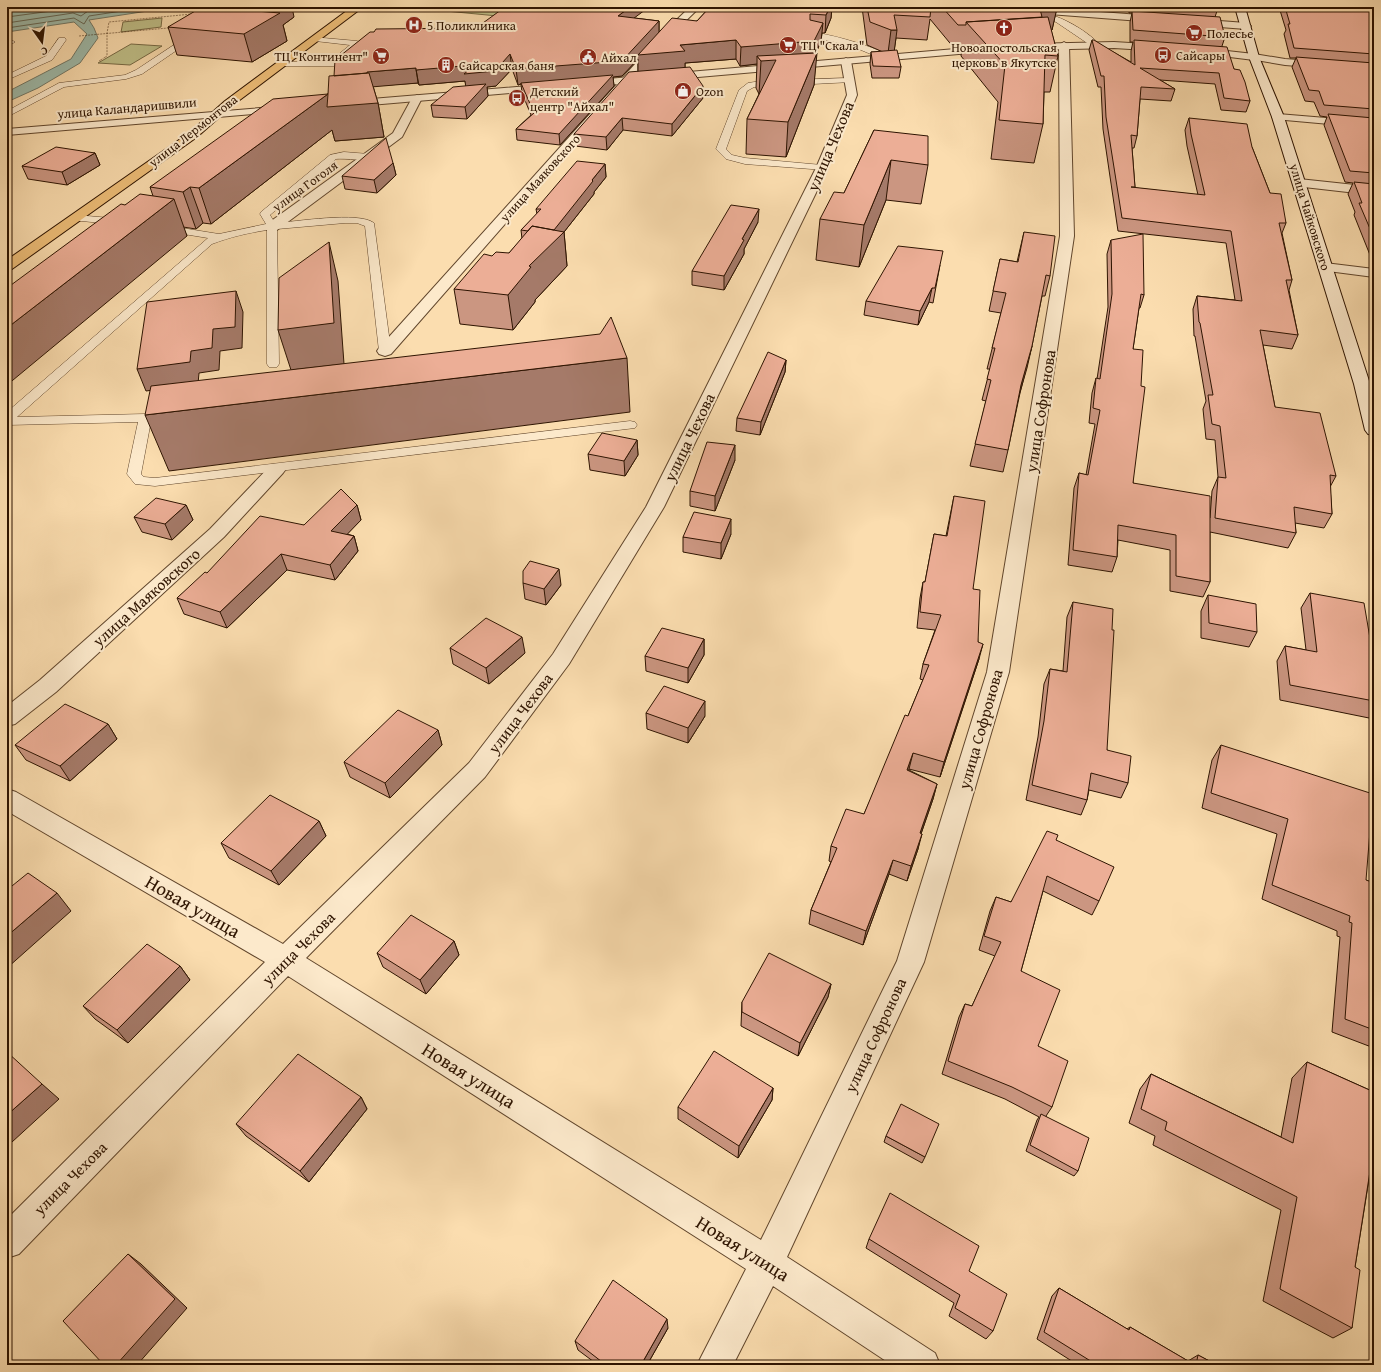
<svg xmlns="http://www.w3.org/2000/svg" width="1381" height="1372" font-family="'Gentium Book Plus',serif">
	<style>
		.green { fill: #c0c089; stroke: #776a45 }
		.water { fill: #9fbcac; stroke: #727968 }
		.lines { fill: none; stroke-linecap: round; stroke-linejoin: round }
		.shore { stroke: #666856; stroke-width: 1 }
		.service-casing { stroke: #61462c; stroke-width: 1 }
		.minor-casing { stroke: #61462c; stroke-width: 2 }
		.tertiary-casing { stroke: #61462c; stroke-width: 2 }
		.secondary-casing { stroke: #2e1401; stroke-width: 2 }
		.primary-casing { stroke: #2e1401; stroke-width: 2 }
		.path { stroke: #2e1401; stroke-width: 1; stroke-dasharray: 0.5 1; stroke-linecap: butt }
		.service { fill: #fce9cb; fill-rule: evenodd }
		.minor { fill: #fce9cb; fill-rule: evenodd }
		.tertiary { fill: #fce9cb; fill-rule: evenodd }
		.secondary { fill: #fce9cb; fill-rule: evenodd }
		.primary { fill: #eebe78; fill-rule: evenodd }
		.wall { fill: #cb9681; stroke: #2e1401 }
		.shaded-wall { fill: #a57a69; stroke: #2e1401 }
		.building { fill: #ecae96; stroke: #2e1401 }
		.labels { text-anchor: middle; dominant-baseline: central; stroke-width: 4; stroke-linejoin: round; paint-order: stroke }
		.far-poi-label { font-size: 13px; fill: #2e1401; stroke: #fce9cb; text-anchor: start }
		.far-street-label { font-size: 13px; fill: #2e1401; stroke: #fce9cb }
		.street-label { font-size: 16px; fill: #2e1401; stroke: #fce9cb }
		.near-street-label { font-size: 19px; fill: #2e1401; stroke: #fce9cb }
	</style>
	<rect width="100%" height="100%" fill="#fbddaf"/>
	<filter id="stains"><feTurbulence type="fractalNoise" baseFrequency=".005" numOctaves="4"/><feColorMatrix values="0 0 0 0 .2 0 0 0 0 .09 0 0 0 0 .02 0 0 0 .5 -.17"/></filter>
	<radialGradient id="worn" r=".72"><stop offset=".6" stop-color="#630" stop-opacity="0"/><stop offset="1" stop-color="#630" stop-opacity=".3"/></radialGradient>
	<path class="green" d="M404,7h109l47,15z
		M162,18l-1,9 -40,5 2,-10z
		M131,44l31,2 -32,19 -32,-2z"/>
	<path class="water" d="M7,7h167l-85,13 5,8 4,10 -18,25 -42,25 -31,14v-10l64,-33 16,-25 -13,-12 -67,10z"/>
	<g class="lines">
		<path class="shore" d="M7,17l75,-10
			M7,23l66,-10 8,3 7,-5 27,-4
			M7,28l67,-10 10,6 5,-8 59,-9"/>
		<defs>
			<path id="service" d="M1030,12c21,-3 57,18 70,33l-1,2h-6l-37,-25 -14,-5 -12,-1z
				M192,33h3l4,2 -57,39 -16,5 -62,8 -57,30v-6l52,-28 66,-8 11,-5z
				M810,33c13,-2 73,16 82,25l-1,2h-6l-36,-15 -39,-8z
				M312,37l45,4 4,2 -27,23h-55l-1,-2 4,-2h47l21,-17 -35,-4 -4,-2z
				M59,38h6l1,2 -14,20 -45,20v-5l39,-19z
				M11,40l4,2 -8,4v-5z
				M849,78l4,2 -1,2 -98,5 -7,4 -21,58 6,6 13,3 77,7 3,1 2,2 -2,2 -80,-6 -19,-5 -10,-10 23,-59 9,-7 13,-2z
				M344,152l25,2 5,3c-6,5 -29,1 -38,2l-66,56 5,8c20,-1 84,-12 99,0l17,128 -2,3h-8l-2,-3 -14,-125 -8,-3h-12l-68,6 2,135 -2,3h-8l-2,-3v-134c-19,3 -37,7 -55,14l-195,173 128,-3 24,-3 5,1 1,3 -1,3 -23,3 -10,53 3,3 11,1 475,-57 5,1 2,3 -2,3 -480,58 -20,-2 -8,-10 11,-52 -131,3v-13l201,-174 -49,-8 -1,-2 1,-2 4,-1 56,9 47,-10 -6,-10 1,-2 69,-57z
				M75,215l48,4 5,3 -5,3 -52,-5 -1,-2 1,-2z"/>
			<path id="minor" d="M690,7h10l-31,30 -278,317 -6,2 -6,-2 -2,-3 2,-3 284,-315z
				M993,7h41l212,16 5,3 -5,3 -248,-19z
				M1064,42l5,3 5,191 -65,436 -85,290 -137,295 148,96 5,12h-48l-119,-79 -40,79h-36l49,-96 -458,-293 -269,278 -12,4v-39l258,-257 -258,-151v-22l9,3 267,152 186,-181 84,-109 93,-147 170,-339 31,-73 -6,-34 5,-3 5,3 6,34 -29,73 -164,339 -95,157 -84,113 -179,181 455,282 136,-279 90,-289 73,-436 -1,-191z
				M1254,54l31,5 89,7v6l-89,-7 -35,-6 -1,-2 1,-2z
				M417,95l5,3 -20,39 -125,93h-10l-2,-3 2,-3 126,-91 19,-35z
				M1278,114l96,8v6l-100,-9 -2,-2z
				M1299,179l75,8v8l-79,-9 -2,-3 2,-3z
				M1325,263l49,6v8l-54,-7 -2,-3 2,-3z
				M277,464l6,1 3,4 -3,4 -59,64 -168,155 -41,32 -8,2v-20l33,-26 170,-151 61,-64z"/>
			<path id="tertiary" d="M1114,42l48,3 5,3 -5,3 -48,-3 -87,2 -5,-3 5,-3z
				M990,46l5,3 -2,2 -409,36 -5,-3 5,-3z
				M1200,48l54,6 5,3 -5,3 -57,-7 -2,-2 2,-2z
				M552,84l5,3 -1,2 -209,18 -5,-3 5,-3z
				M285,106l4,1 1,2 -1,2 -282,24v-6z"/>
			<path id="secondary" d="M1235,7h10l14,50 25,60 86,267 4,14v37l-6,-1 -3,-4 -11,-46 -82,-267 -23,-60z"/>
			<path id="primary" d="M352,7h11l-130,98 -36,32 -185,132 -5,1v-10l182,-127 36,-32z"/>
		</defs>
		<use href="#service" class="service-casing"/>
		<use href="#minor" class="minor-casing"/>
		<use href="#tertiary" class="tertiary-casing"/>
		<use href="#secondary" class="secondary-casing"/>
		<use href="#primary" class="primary-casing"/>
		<path class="path" d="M79,36l89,-8
			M99,61l8,-5v-23l2,-11 83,-8"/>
		<use href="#service" class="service"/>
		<use href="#minor" class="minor"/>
		<use href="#tertiary" class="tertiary"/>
		<use href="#secondary" class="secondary"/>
		<use href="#primary" class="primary"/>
	</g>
	<path class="wall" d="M710,7h122l-1,11 -6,15h-3l-1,8 -5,12 -2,32 -28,72 -40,-3 1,-35 12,-25 -3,-6 1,-24 -17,2 -4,-7 -51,4v5l18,30 -31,38 -49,-6 -16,20 -32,-4 -1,-12 64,-62v-13l-16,17 -9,1 1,9 -54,59 -43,-5 -1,-11 15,-14 -9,-22 -1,-9 -3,1 -6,-16 -16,17 -9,1 1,9 -21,23 -34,-2 -2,-12 35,-19 -1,-5 -46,4 -1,-2 -45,3 5,17 6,34 -49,4 -3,-11 -121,94 -8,-1 -7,6 -13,-2 4,9 -62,-31 28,-9 -3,-9 178,-93 6,-18 40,-44 102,-4 158,-10 25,3v11l38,-11z
		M862,7h195l-5,23h-1l7,26 -8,36h-6l-1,32 -9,39 -43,-4 7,-57 -37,-46 1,-9 -8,1 -24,-29 -3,21 -31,-2 -2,13 7,16 -2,11h-27l-2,-14 1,-12h12l-16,-7z
		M1129,7h88l1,1 -3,9 10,20 -3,9 12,23 16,32 -4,11 -25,-2 -6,-26 -55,-4 15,9 -4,12 -31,-2 -3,37 -3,12h-2l3,40 63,7 -11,-49 -2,-16 4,-12 63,29 18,46 16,30 -4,10 10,47 -3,10 9,45 -6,14 -29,-4 12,62 61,69 -6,11 2,27 -8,14 -29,-5 1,10 -8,15 -78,-16v50l-7,15 -33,-6v-41l-52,-10 -1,17 -5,15 -44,-7 6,-77 5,-15 7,2 9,-51 -6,-1 3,-30 4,-15 1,1 11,-72 -1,-53 4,-14 33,55 -4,13h-1l-6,41v134l77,35 2,-27 6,-14 -3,-37 -9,-1 -3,-30 3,-8 -11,-65h-1l-1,-27 4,-13 38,4 -9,-57 -108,-12 -15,-102 -2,-42h-3l-9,-37 3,-10 39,22v-11l2,-9h-3v-20l2,-9h-3z
		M1279,7h95v258l-20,-50 1,-3 -7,-18 5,-11 -8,-1 -21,-57 3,-8 -7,-1 -6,-14 -9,-1 -13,-34 4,-9h-6l-6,-24 2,-4z
		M294,17l-11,8 4,16 -35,21 -75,-7 -9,-28z
		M874,130l54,35 -7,39 -35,-4 -27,67 -43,-7 4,-41 24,-26z
		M95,153l5,12 -33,20 -39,-6 -6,-13z
		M393,163l3,12 -19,18 -32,-4 -3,-13z
		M605,164l1,13 -12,15v2l-30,38 3,34 -32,34v2l-22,28 -53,-6 -6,-35 55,-36 13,-14 -1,-9 16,-16 -1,-5z
		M758,222l-14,27v5l-20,36 -32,-5v-14z
		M1024,232l26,44 -5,20h-3l-10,50 -12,47 -12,57 -5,22 -33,-6 16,-65 -4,-1 8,-31h-3l14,-56 -12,-2 11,-52 17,3z
		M940,265l-7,38 -4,-1 -11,23 -54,-10 2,-14z
		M786,360l-1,12 -25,63 -24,-4 1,-13z
		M637,440l1,15 -13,21 -35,-6 -2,-16z
		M735,460l-20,51 -25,-5v-15z
		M954,496l19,93 5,53 1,17 -39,118 -31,-8v1l28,14 -4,15 -12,35 -3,15 -11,32 -18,-7 -26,71 -54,-21 2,-14 20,-48 -2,-1 2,-15 33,-32 44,-98 15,-36 -3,-1 3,-15 12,-34 -18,-2 3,-30 3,-16h2l9,-48 12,2z
		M186,505l7,15 -21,20 -30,-8 -8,-15z
		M357,505l4,15 -14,14 7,2 4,15 -23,29 -48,-10 -60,58 -43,-14 -7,-16 30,-25 97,-48z
		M731,534l-10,25 -38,-7v-15z
		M523,583l38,2 -15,20 -21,-6z
		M1310,593l64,69v57l-94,-19 -3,-39 8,-15 21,4 -5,-42z
		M1208,595l49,37 -8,15 -48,-9v-27z
		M1073,602l34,148 21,33 -7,15 -32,-8 -2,10 -6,15 -55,-15 12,-63 6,-53 6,-15 13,2 4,-54z
		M704,639v16l-16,28 -42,-12 -1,-15z
		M450,648l75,5 -36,31 -36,-20z
		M646,713l59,3 -17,27 -41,-14z
		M108,724l9,15 -47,42 -44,-21 -11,-15z
		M438,730l4,15 -52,53 -40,-21 -6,-15z
		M1221,745l145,135 8,3v165l-42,-16 8,-95 -3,-1v-5l-75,-32 15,-65 -75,-26 10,-48z
		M319,821l7,15 -47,49 -50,-27 -8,-15z
		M1056,840l43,61 -7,14 -49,-24 -22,80 31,136 -6,9 32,55 -4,5 -48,-25 11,-31 2,-3 -34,-18 -63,-25 17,-57 6,-13 7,2 23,-50 -16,-6 11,-39 6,-14 15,5z
		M454,941l5,14 -33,39 -43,-27 -6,-14z
		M180,966l10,14 -62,63 -33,-24 -12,-13z
		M831,984l-3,13 -30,59 -57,-30 1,-24z
		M1307,1062l67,30v80l-3,2 -1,-1 -15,94 -3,61 -19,10 -70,-37 18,-91 -128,-65 2,-9 -26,-13 11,-34 11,-15 130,63 11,-59z
		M773,1088l-1,12 -34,58 -60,-39v-12z
		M361,1097l6,12 -58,73 -63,-46 -10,-12z
		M886,1136l39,21 -3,6 -38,-21z
		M869,1239l100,32 24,60 -7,8 -37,-23 5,-13 -88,-55z
		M1059,1288l68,41 3,-2 58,34 10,-6 19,10h-139l-41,-26 15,-43z
		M668,1328l-21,37h-49l-20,-15 -3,-9z"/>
	<path class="shaded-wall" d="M262,7h30l2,10 -11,8 4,16 -35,21 -8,-28 12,-23z
		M630,7h19l-31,23v-14z
		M830,7h2l-1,11 -6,15 1,-18z
		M1057,8l-5,22 -11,1 -1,-22z
		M659,21v14l21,10 56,-5v19l-51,4v7l-47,4v-15l-16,17 -9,1 1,9 -54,59 -1,-11 -38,-51v1l-3,1 -2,-16z
		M823,23l-2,18 -8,19 -54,34 2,-33 -4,-5v8l-17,2 1,-19z
		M891,30h6l-3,23h-6z
		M817,53l-3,32 -28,72 2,-35z
		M510,54l2,15 -16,17 -9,1 1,9 -21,23 -2,-12 1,-18 -1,-8 -46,4 -3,-15z
		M416,68l2,15 -47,4 -4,-15z
		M703,86v12l-31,38v-12z
		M328,94l50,9 6,34 -49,4 -3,-11 -121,94 -12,-36z
		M622,118l1,12 -16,20 -1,-13z
		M95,153l5,12 -33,20 -5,-13z
		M891,160l-5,40 -27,67 5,-42z
		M393,163l3,12 -19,18 -3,-13z
		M605,164l1,13 -12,15v2l-30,38 3,34 -32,34v2l-22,28 -5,-35 21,-29 21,-32 42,-54z
		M190,187l13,36 -7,6 -13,-37z
		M174,199l13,37 -180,149v-57z
		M759,209l-1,13 -14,27v5l-20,36v-14l18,-37z
		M329,242l9,39 6,83 -53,6 -13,-40z
		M932,288l-3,14 -11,23 2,-14z
		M236,291l7,21 -1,36 -22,3 -1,19 -20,3 -1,11 -52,7 -9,-22 54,-18 22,-22z
		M1032,346l-5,22 -11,38 5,-21z
		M627,358l3,54 -461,59 -24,-56z
		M786,360l-1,12 -25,63 1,-13z
		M637,440l1,15 -13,21 -1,-15z
		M735,445v15l-20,51v-15z
		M186,505l7,15 -21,20 -7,-16z
		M357,505l4,15 -25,26 -5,-15z
		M731,519v15l-10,25v-16z
		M354,536l4,15 -23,29 -5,-15z
		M281,554l6,16 -60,58 -7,-16z
		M559,569l2,16 -15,20 -2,-16z
		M522,637l3,16 -36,31 -3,-16z
		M704,639v16l-16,28v-15z
		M983,644l-4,15 -39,118 4,-15z
		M705,701v15l-17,27v-15z
		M108,724l9,15 -47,42 -10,-15z
		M438,730l4,15 -52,53 -5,-15z
		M913,753l-4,16 -6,16 4,-15z
		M937,784l-4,15 -17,49 4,-15z
		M319,821l7,15 -47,49 -8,-14z
		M922,834l-4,15 -11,32 4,-15z
		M893,860l-4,14 -26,71 3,-14z
		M57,893l14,18 -64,57v-32z
		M454,941l5,14 -33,39 -6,-14z
		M180,966l10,14 -62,63 -11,-13z
		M831,984l-3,13 -30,59 2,-13z
		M42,1084l17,15 -47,43 -5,-4v-23z
		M773,1088l-1,12 -34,58 1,-12z
		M361,1097l6,12 -58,73 -9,-11z
		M128,1254l13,10 46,44 -50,57h-21z
		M667,1319l1,9 -21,37h-6z"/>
	<path class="building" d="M202,7h60l-6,4 24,2 -36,21 -76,-7z
		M505,7h125l-12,9 41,5 -37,40 -106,8 -6,-15 -15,17 -31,3 11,-9 -59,5v-2l-49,4v1l-33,3 1,-16 35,-28h4l2,-3 100,-1z
		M710,7h120l-4,8 -16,-1v6l13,3 -9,18 -73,6 -5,-7 -56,5 5,6 -47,4 34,-37 25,3z
		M867,7h64l-1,10 -36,-2 3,15h-6l-21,-8z
		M942,7h115v1l-17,1 2,8 -76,5v3h-8z
		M1200,7h17l1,1z
		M1285,7h89v47l-80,-6 -6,-24h2z
		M1132,11l88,6 5,20 -92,-7z
		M1048,17l10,39 -13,-1 -2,69 -44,-4 6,-55 -39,-43z
		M1092,40h2l41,25 -1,-25 93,7 7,22 6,1 5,12 5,19 -26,-3 -5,-25 -79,-5 35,21 -34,-2 -4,49 -6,-1 4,52h-4l74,8 -14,-61 -2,-16 58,6 5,23 18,46 11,1 5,29h-7l13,57h-6l12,55 -38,-5 15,77 45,6 16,63 -6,-1 2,39 -38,-7 2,26 -81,-15 3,-41 8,1 -6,-52 -8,-2 -4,-29h5l-13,-72 -1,-1 -2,-26 45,5 -11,-70 -109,-13 -16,-101 -2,-41h-3z
		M897,50l4,17 -28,-1 -2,-14z
		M817,53l-29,69 -41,-3 29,-59 -15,1 -4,-5z
		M1296,57l78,6v46l-50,-4 -5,-14 -10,-1z
		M690,67l13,19 -31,38 -50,-6 -16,19 -32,-3 55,-62z
		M369,73l9,30 -51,4 1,-13 -129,94 -9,-1 -7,5 -33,-5 123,-88 55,-5 1,-18z
		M613,75l-54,59 -43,-5 18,-16 -13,-30z
		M486,84l-21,23 -34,-2 22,-18z
		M1328,114l46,4v55l-24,-2z
		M874,130l54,6v29l-37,-5 -27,65 -44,-6 14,-27 10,1z
		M386,138l7,25 -19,17 -32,-4z
		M56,147l39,6 -33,19 -40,-6z
		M577,161l28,3 -13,16 1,1 -39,49 -22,-4 -4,5 -7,-1 20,-21h-5z
		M1354,182l20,2v54l-15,-35h3z
		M140,194l34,5 -167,129v-40l114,-84 4,1z
		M731,205l28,4 -17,30 2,1 -20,36 -32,-5z
		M532,226l32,6 -35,34 2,1 -23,28 -54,-6 30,-35 8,2 4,-4 13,1z
		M1024,232l31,4 -5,40 -4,-1 -14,71 -11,39 -13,65 -33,-6 16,-64 -4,-1 8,-31h-3l14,-55 -13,-2 7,-32 18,3z
		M1143,234l1,61 -3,-1 -8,55 10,1 -2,36 4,1 -12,96 77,13v86l-34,-6v-41l-58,-10 -1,32 -44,-7 6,-77 9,2 12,-65 -7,-2 3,-30 4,1 12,-85 -1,-54z
		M329,242l5,81 -56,7 1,-52z
		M898,246l45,5 -8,37h-3l-12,23 -54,-10z
		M236,291l-1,36 -22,2 -1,19 -21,3 -1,11 -53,7 10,-67z
		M611,317l16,41 -482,57 6,-29 449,-52z
		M768,352l18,8 -25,62 -24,-4z
		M602,433l35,7 -13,21 -36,-7z
		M707,442l28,3 -20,51 -25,-5z
		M341,489l16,16 -26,26 23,5 -24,29 -49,-11 -61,58 -43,-14 28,-26 2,1 53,-57 44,9z
		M954,496l31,5 -12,88 7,1 -2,52 5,2 -39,118 -31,-9 -6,17 30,14 -17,49 2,1 -11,32 -18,-6 -27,71 -55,-21 26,-62 -6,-2 15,-37 18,5 41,-99 3,1 21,-51 -6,-1 18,-49 -21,-3 3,-30h2l9,-48 13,2z
		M156,498l30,7 -21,19 -31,-7z
		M694,512l37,7 -10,24 -38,-6z
		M530,561l29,8 -15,20 -21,-6v-12z
		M1310,593l54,10 10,59v39l-84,-16 -5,-39 32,6z
		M1208,595l48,9 1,28 -48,-9z
		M1073,602l40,7 -1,21h2l-7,120 24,6 -3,27 -37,-10 -4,27 -55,-15 12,-64 6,-52 17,3z
		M486,618l36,19 -36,31 -36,-20z
		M662,628l42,11 -16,29 -43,-12z
		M664,686l41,15 -17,27 -42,-15z
		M65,704l43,20 -48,42 -45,-21z
		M398,710l40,20 -53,53 -41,-21z
		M1221,745l152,49 -7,86 8,3v147l-29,-11 7,-96 -3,-1 1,-6 -78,-31 16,-66 -77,-26z
		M270,795l49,26 -48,50 -50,-28z
		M1047,831l11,4 -2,5 58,27 -15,34 -52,-25 -26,95 39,19 -22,56 30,15 -16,46 -40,-20 -64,-26 17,-57 7,2 29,-64 -17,-6 12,-39 15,5z
		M28,873l29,20 -50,43v-46z
		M411,915l43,26 -34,39 -43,-27z
		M147,944l33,22 -63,64 -34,-24z
		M769,953l62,31 -31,59 -58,-31v-10z
		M714,1051l59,37 -34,58 -61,-39z
		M7,1052l35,32 -35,31z
		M298,1054l63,43 -61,74 -64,-47z
		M1307,1062l67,30v61l-1,-1 -18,115 5,3 -8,58 -72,-39 17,-92 -132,-67 2,-8 -26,-13 10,-35 142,69z
		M901,1104l38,20 -14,33 -39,-21z
		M1041,1114l48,24 -11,33 -48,-26z
		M890,1193l89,53 -10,25 38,23 -14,37 -38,-23 5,-13 -91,-56z
		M128,1254l47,45 -59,66h-12l-41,-44z
		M613,1280l54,39 -26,46h-35l-31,-24z
		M1059,1288l70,42 1,-3 65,38h-98l-53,-33z
		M1198,1355l19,10h-21z"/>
	<defs>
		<symbol id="hospital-disc" viewBox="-11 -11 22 22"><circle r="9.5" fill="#8f2418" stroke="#fce9cb"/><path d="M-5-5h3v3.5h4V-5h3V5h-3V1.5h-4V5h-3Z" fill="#fff"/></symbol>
		<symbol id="church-disc" viewBox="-11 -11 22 22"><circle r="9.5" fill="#8f2418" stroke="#fce9cb"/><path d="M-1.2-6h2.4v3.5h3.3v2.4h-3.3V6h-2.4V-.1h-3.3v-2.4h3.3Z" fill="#fff"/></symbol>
		<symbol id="supermarket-disc" viewBox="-11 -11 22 22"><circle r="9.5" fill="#8f2418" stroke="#fce9cb"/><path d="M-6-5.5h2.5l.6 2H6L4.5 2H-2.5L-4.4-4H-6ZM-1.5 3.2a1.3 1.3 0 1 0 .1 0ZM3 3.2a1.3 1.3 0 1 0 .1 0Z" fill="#fff"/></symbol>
		<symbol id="bus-disc" viewBox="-11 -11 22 22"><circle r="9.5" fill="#8f2418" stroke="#fce9cb"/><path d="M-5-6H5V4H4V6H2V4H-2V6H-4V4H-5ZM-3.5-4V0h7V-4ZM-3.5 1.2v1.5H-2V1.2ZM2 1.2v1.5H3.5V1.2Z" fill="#fff"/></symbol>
		<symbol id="civic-disc" viewBox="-11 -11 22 22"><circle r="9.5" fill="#8f2418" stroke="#fce9cb"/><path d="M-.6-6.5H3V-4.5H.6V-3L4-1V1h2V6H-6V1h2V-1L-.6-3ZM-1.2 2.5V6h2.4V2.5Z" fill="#fff"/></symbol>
		<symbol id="building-disc" viewBox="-11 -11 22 22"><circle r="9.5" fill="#8f2418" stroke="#fce9cb"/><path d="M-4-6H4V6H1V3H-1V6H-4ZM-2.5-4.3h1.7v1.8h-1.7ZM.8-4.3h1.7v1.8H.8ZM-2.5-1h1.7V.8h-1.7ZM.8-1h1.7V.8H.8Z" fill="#fff"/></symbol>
		<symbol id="shop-disc" viewBox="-11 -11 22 22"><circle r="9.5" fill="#8f2418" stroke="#fce9cb"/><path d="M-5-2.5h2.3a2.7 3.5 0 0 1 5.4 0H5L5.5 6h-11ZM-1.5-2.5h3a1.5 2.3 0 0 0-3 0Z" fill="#fff"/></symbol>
	</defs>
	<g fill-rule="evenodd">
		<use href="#hospital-disc" x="404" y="15" width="20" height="20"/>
		<use href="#church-disc" x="994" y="18" width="20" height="20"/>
		<use href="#supermarket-disc" x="1184" y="23" width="20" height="20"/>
		<use href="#supermarket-disc" x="778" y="35" width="20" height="20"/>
		<use href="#bus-disc" x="1153" y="45" width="20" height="20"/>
		<use href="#supermarket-disc" x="371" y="46" width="20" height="20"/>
		<use href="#civic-disc" x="578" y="47" width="20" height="20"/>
		<use href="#building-disc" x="436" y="55" width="20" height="20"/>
		<use href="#shop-disc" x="673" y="81" width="20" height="20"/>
		<use href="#bus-disc" x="507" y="88" width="20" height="20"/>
	</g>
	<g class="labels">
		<g class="far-poi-label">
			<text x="427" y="25">5 Поликлиника</text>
			<text x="1207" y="33">Полесье</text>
			<text x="801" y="45">ТЦ "Скала"</text>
			<text x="1004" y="47" text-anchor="middle">Новоапостольская<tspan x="1004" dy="15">церковь в Якутске</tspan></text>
			<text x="1176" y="55">Сайсары</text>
			<text x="368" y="56" text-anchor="end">ТЦ "Континент"</text>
			<text x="601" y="57">Айхал</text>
			<text x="459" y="65">Сайсарская баня</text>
			<text x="530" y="91">Детский<tspan x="530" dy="15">центр "Айхал"</tspan></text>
			<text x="696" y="91">Ozon</text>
		</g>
		<g class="far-street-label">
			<text transform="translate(127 108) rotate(-5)">улица Каландаришвили</text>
			<text transform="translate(193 131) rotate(-38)">улица Лермонтова</text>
			<text transform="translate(540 178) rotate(-48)">улица Маяковского</text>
			<text transform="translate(305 186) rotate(-36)">улица Гоголя</text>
			<text transform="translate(1310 217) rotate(73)">улица Чайковского</text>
		</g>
		<g class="street-label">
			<text transform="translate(830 146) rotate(-67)">улица Чехова</text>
			<text transform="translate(1040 411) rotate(-81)">улица Софронова</text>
			<text transform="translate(689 437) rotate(-64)">улица Чехова</text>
			<text transform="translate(146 597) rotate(-42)">улица Маяковского</text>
			<text transform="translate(520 713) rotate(-53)">улица Чехова</text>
			<text transform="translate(980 729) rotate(-74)">улица Софронова</text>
			<text transform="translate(298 948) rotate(-45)">улица Чехова</text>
			<text transform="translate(875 1035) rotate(-65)">улица Софронова</text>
			<text transform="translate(70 1178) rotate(-45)">улица Чехова</text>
		</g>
		<g class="near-street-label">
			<text transform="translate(193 906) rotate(30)">Новая улица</text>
			<text transform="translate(469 1075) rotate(32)">Новая улица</text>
			<text transform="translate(743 1248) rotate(32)">Новая улица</text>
		</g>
	</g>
	<rect width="1381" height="1372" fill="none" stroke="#fbddaf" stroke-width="24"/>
	<rect x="8" y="8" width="1365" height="1356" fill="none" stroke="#2e1401" stroke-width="2"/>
	<rect x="12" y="12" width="1357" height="1348" fill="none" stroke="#2e1401"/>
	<g transform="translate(42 42) rotate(166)" stroke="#fce9cb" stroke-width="3" paint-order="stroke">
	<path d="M0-3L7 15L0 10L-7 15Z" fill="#2e1401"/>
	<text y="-6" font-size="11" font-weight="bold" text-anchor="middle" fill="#2e1401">С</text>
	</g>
	<rect width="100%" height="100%" filter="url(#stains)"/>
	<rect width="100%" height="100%" fill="url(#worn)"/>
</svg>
